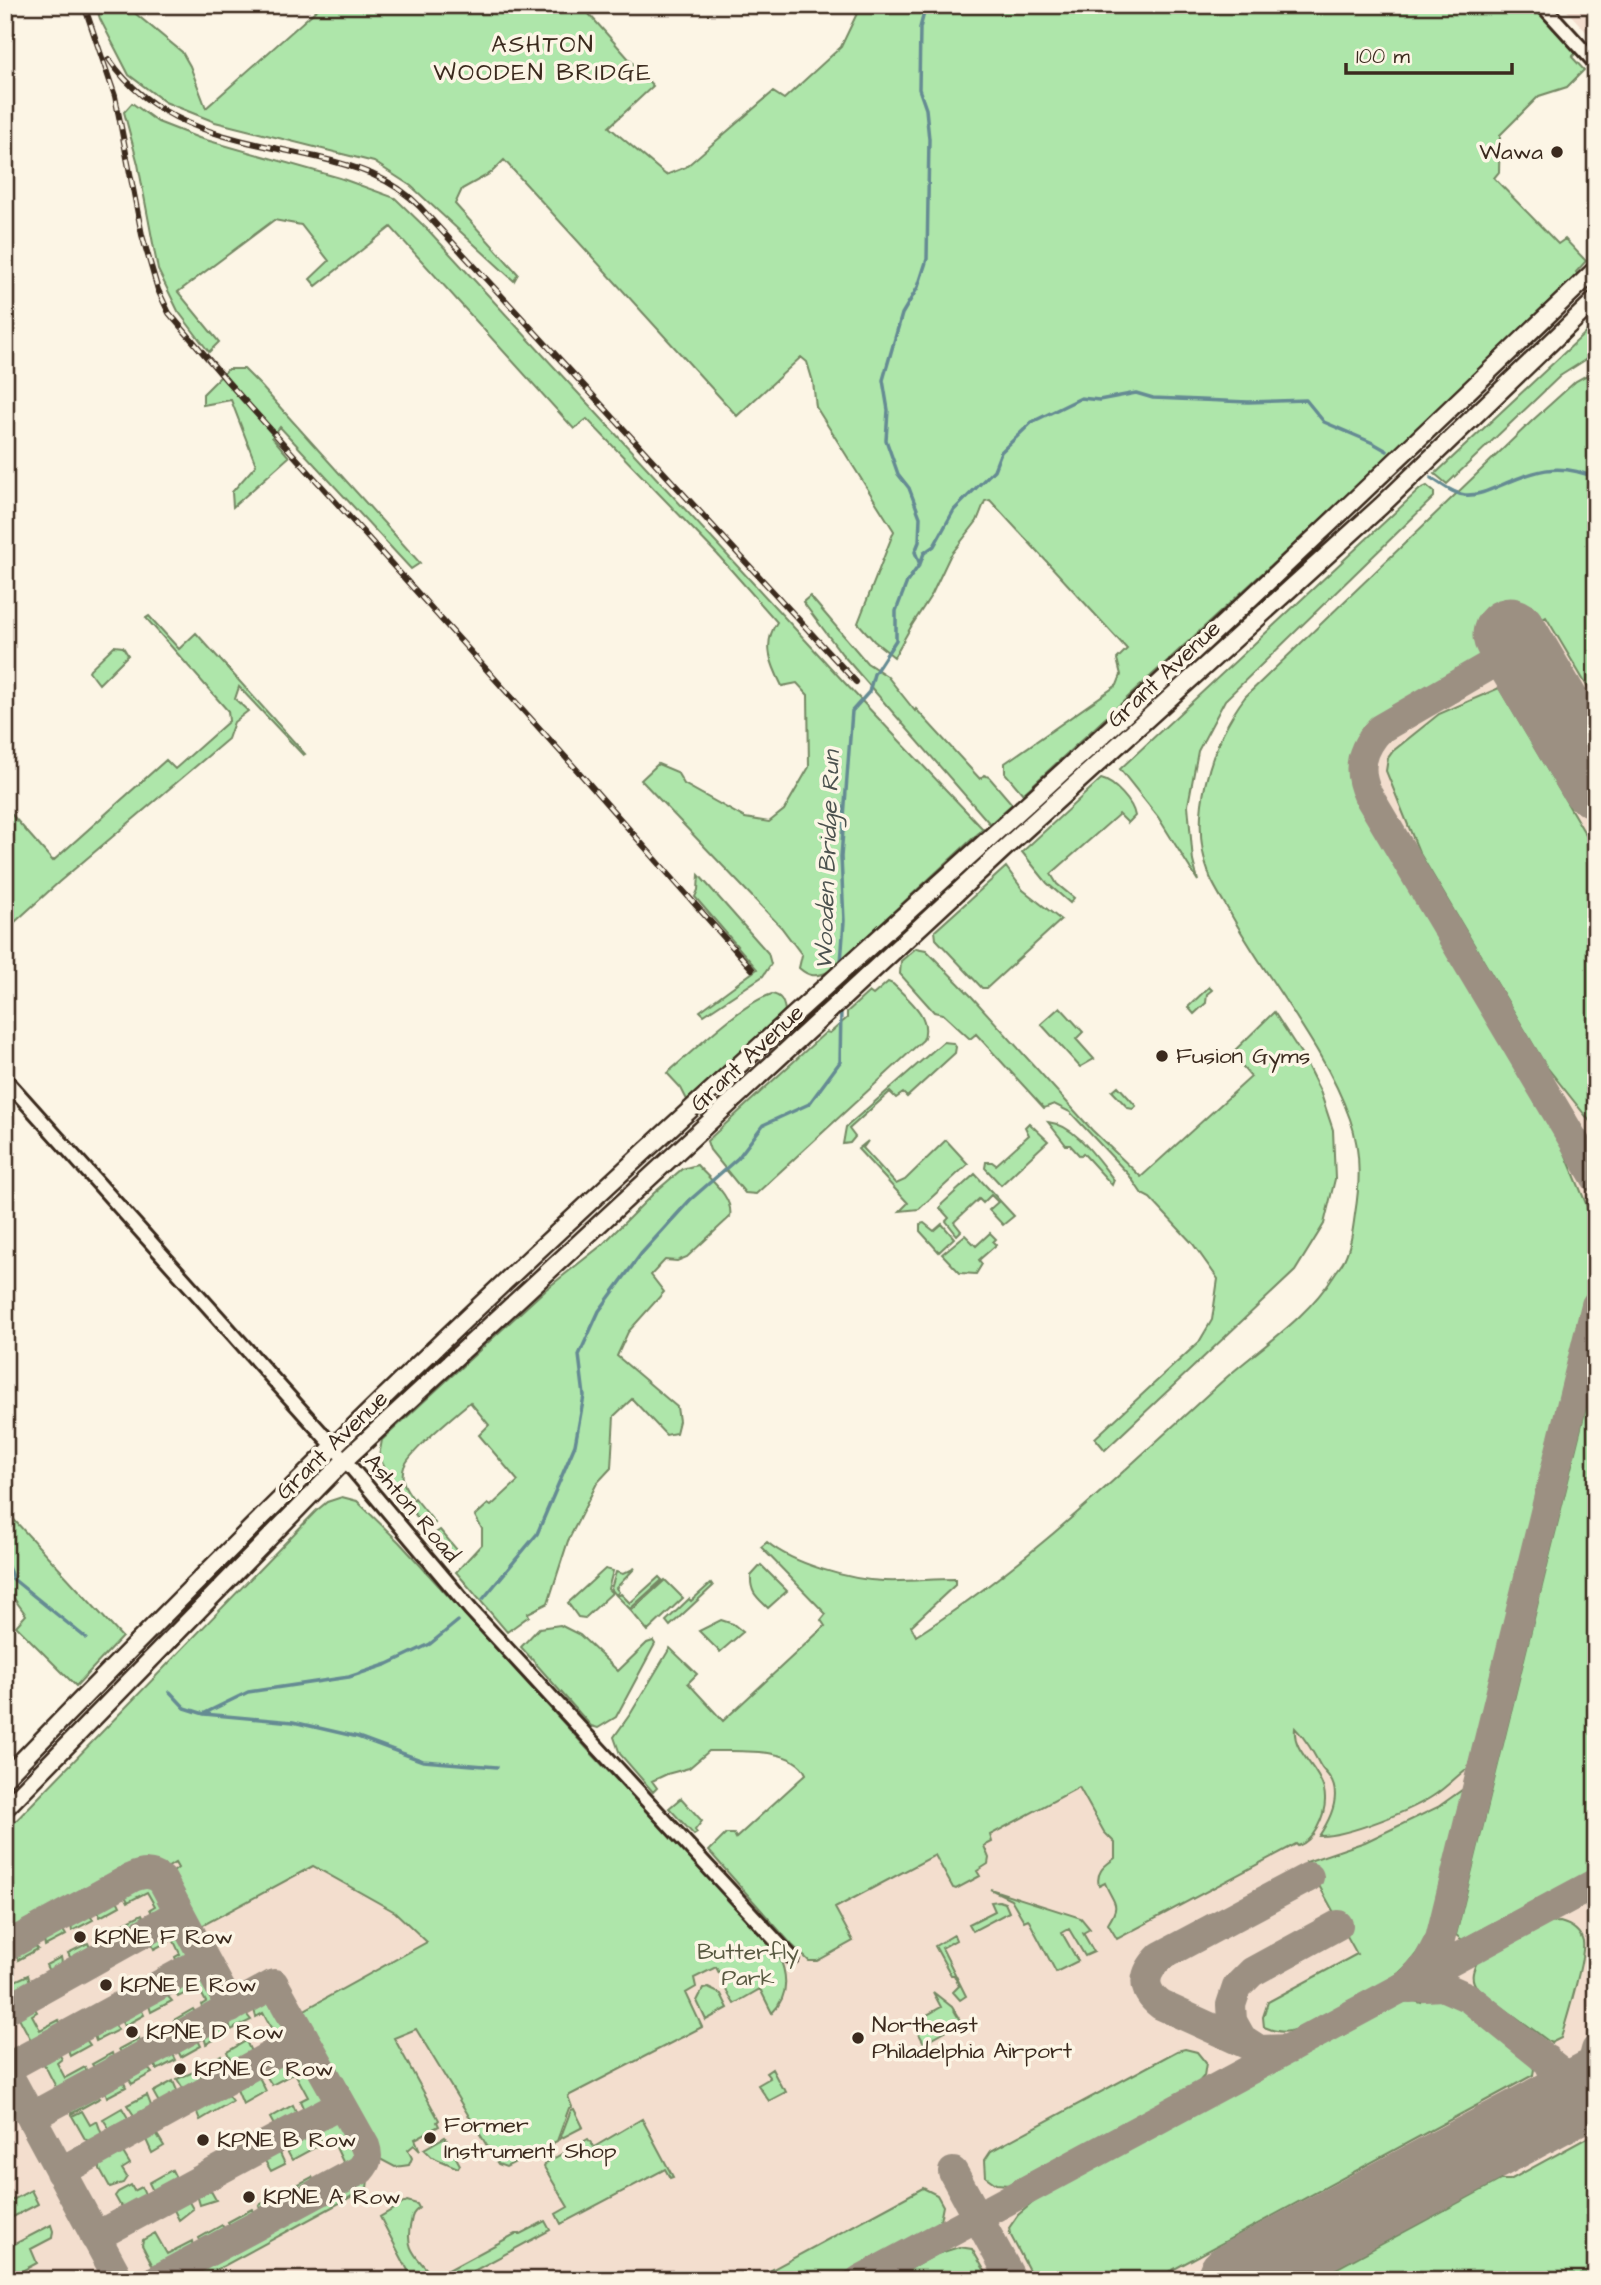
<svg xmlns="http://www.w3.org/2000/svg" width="1601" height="2285" font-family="'Architects Daughter',sans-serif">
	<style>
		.built { fill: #f3dece }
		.green { fill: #aee6aa; stroke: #748864; stroke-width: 2 }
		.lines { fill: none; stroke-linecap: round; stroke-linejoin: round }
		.stream { stroke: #658b93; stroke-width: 3.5 }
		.taxiway { stroke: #9c9082; stroke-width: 30 }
		.runway { stroke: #9c9082; stroke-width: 75 }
		.minor-casing { stroke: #3b2a1e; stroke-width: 18 }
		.major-casing { stroke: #3b2a1e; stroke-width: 21 }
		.minor { stroke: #fcf5e5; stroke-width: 12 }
		.major { stroke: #fcf5e5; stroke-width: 16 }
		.rail-casing { stroke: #3b2a1e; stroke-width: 6 }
		.rail { stroke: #fcf5e5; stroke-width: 3.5; stroke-dasharray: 10; stroke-linecap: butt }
		.poi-dot { fill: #3b2a1e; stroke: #fcf5e5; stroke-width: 2.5 }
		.labels { text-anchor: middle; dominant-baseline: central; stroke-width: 7; stroke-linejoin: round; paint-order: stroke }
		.poi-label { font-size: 23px; fill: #3b2a1e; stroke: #fcf5e5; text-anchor: start }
		.street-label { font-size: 23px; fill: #3b2a1e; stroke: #fcf5e5 }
		.park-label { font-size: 23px; fill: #585941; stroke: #fcf5e5 }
		.neighbourhood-label { font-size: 24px; letter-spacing: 2px; fill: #3b2a1e; stroke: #fcf5e5 }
		.water-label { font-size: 24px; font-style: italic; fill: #4c524f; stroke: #fcf5e5 }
	</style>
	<rect width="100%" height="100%" fill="#fcf5e5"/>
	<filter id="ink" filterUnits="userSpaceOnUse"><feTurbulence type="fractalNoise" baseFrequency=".0143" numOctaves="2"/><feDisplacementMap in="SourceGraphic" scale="14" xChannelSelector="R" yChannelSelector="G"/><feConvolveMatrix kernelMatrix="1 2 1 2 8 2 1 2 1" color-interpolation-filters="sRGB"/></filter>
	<g filter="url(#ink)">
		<path class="built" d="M1562,5h34v38z
			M1596,399v1881h-1591v-441l691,43 127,-115 629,-589 -237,-354z"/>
		<path class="green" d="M96,5h29l57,47 8,14 16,42 116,-103h259l72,81 -44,41 57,48 20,-8 87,-75 11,7 57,-52 20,-42h671l44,48 -4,4 12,13 -17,17 -28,9 -39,39 -1,37 -5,6 64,66 7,-5 21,22 -10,11 2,3 -181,174 -374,345 -18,-21v-10l112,-78 4,-10 -4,-16 10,-10 -137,-149 -5,1 -8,20 -27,35 -18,38 -20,31 -18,32 -20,-16 -16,-18 36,-92 -78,-124 -3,-25 -6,-20 -6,-5 -64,59 -233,-256 -13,13 -29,16 -7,15 63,70 -4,7 -103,-95 -37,-24 -159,-40 -50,-20 -36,-27 -29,-56z
			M132,103l26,19 41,16 141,40 55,20 34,33 414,450 140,148 -155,143c-12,5 -19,5 -29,-4l3,-13 -21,-28 -140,-147 17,-16 19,8 7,12 61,34 24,4 15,-12 25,-43 -1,-72 -11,-12 -15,3c-11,-22 -20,-42 -5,-64l-60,-68 -130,-135 -13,10 -183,-202 -75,59 -6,-7 19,-18 -28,-36 -27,-5 -96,72 41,50 -10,10 -31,-41 -20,-41 -20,-106 -14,-52z
			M1596,323v30l-36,23 -113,108 -12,-10z
			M228,369h16l16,16 160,178 -9,6 -131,-142 -8,10 17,20 -56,50 -1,-15 24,-27 -25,-65 -28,5v-11z
			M1596,370v331l-50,-84 -163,96c-31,25 -40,51 -24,88l201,340 30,72 3,15 -6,65 -118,478 -4,-1c-10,8 -19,17 -29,24 -23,16 -90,43 -117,42 10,-15 23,-40 11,-58 -3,-5 -7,-7 -10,-13 -7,-13 -14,-26 -25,-37 -4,34 50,47 22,100 -5,9 -10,15 -19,18l-2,-2 -179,95 -9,-15c14,-22 5,-20 -3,-41l-6,3c-4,-15 7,-21 16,-28v-15l-11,-11 -25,-45 -89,48 2,7 -8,4 5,12 -1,6 -11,7 3,5 -24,13 -3,-1 -18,-33 -100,53 18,33 -36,20h-8l-17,-16 -83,-94 17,-17h8l2,4 70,-64c-12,-28 -72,-22 -97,-23l-20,17 -22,6 -15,7 5,7 -4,4 -33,-38 -6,-17 17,-24 39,-65 27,26 -9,9 35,38 102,-95 -4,-6 5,-6 -65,-67 6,-5c26,22 83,38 117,39 24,1 47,-2 71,-2v6l-44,41 5,10c114,-72 211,-169 311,-259 38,-33 80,-59 107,-102 3,-5 8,-10 10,-15 7,-14 9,-31 11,-46 5,-30 6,-65 -5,-95 -25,-71 -80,-135 -117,-201 -7,-13 -17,-27 -23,-41 -23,-59 0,-133 35,-180l288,-277 43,-39z
			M1427,486l7,6v5l-209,203 -27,51 -10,54 5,56 5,20 -40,-64 -38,-48 300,-280z
			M810,596l57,67 20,13 28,35 1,-2 64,70 4,-4 5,2 23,27 -22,20 -148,-170 -39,-52z
			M149,616l30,33 17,-16 109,121 -2,1 -64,-68 -4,12 13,12 -14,11 -6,17 -169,143 -54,49v-124l48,54 113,-101 9,9 54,-48 -1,-10 -82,-93z
			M114,646l9,1 5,8 -29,29 -10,-13 1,-2z
			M1499,688l97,164v277l-50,-63 -127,-214 -33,-81 2,-13 5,-7 46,-37z
			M1101,779c13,3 32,23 34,37l-7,7 -9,-9 -68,60 6,10 17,14 -4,5 -23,-20 -25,-31z
			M1006,867l17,23 38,30 -74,68h-5l-46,-49 -1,-8z
			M699,875l69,78 3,11 -8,12 -59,39 -4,-4 57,-42 -62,-72 3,-7z
			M916,948l10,2 46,47 120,133 49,47 110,-100 -20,-23 43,-42 28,43 18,36 13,39 2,49 -11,45 -29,47 -190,179 -10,-12 104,-96 13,-22 6,-41 -25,-35 -43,-46 -8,-4 -13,-19 -59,-63 -16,-8 -10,4 -68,-74 -6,5 -27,-25 -9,-2 -34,-38 1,-13z
			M888,982l5,2c15,15 40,33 30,56l-167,154 -11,-1 -35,-43 -3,-9 119,-109 4,1 17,-15v-6l22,-20 4,3z
			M1209,987l3,3 -5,4 -1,9 -12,11 -6,-7z
			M772,994c9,2 11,6 13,16l-5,6 -93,84 -6,-12 -14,-15c27,-22 73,-69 105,-79z
			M1060,1007l23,25 -7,7 18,20 -14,8 -39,-43z
			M943,1042l10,1 3,4 -1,6 -48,44 -4,-4 -7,5 -6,-6 -41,37 6,8 -5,6 -7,1 3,-17z
			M1118,1086l18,20 -3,3 -5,-1 -16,-17z
			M1048,1122c28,3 49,37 66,58l-2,5 -29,-32 -3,3 -10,-11h-4z
			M1029,1123l19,18 -47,44 -16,-17 1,-6h6l4,3 33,-30 -4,-8z
			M946,1140l22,24 -49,45 -19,2 8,-8 -50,-54 10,-8 -5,7 33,36 9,-4z
			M697,1165c12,14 37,32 33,52l-43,40 -10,4 -12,-1 -14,15 13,17 -36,40 -11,24 60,51 2,14 -3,12 -10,2 -34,-36 -18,17 -3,52 -14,15 -29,58 -20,62 -20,10 1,3 -22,16 -51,-60 26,-28v-15l-7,-13 13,-12 3,2 27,-25 -39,-46 10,-10 -19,-23c-15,13 -60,49 -66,65 -4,12 1,21 8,30l-6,5 -18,-27 -9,-19 3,-16 163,-150 57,-45 52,-52 28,-24z
			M975,1174l39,42 -11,9 -14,-15 9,-8 -7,-7 -8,8 -4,-4 -25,23 7,9 -4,4 -11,-14 3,-3 -9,-10 2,-4z
			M924,1223l10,8 8,-7 12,14 -15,14 -19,-21v-7z
			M990,1233l6,6 -3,3 3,3 -17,15 3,4 -6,10 -16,-1 -18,-19 23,-19 11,11z
			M1596,1367v501l-134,72 -6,-5z
			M342,1497l15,4 42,41 191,210 190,200 -2,2c10,21 11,42 -6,59l-12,-24 -26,15 -12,-21 3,-3 -3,-9 -3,2 -3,-6 -22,11 2,9 -10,6 16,34 -134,69 4,11 -3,1 -12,33 -51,26 -8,-3 -82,-135 -22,9 45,82 -2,2 2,4 -24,13 5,12 -6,-6 -6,5 4,8 -3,7 -14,2 -17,-9 -66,-120 -11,-26 126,-70 -32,-30 -82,-46 -117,63 -29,-52 11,-9 -3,-5 -13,8 -11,-4h-11l-135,73v-108l311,-321 11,-9z
			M415,1498l20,25 -9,7 -18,-26z
			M5,1510l117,127 -46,49 -60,-60 10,-11 -21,-29z
			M440,1530l18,21 -11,9 -17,-23z
			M761,1565l26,26 -19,17c-11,-11 -18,-15 -17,-32z
			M635,1568l-19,20 3,4 -3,3 -5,-6 5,-17 7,2z
			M605,1569l8,2 -5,18 4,4 -27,25 -7,-1 -10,-14z
			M659,1577l3,3 -32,29 -13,-13 4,-2 9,9z
			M665,1580l18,18 -35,33 -17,-20z
			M711,1583l2,3 -43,40 -4,-5 23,-22 2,2z
			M721,1620l12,4 10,8 -23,20 -21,-21z
			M560,1625l20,10 38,36 29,-28 6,-2 2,3 -39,73 -18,11 -7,-2 -70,-79 18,-19z
			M1462,1790l2,1 -33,138c-8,16 -17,31 -31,43 -17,14 -90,54 -110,59 -9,2 -17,0 -26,-4l-1,-10 5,-15 89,-48 -51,-92 59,-20 73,-35z
			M681,1798l21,23 -7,9 2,3 -3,2 -25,-27z
			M144,1879l13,5c7,13 17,24 2,34h-5l-4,-9 5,-3 -8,-14 -19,10 -4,-8 1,-5z
			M990,1889l91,29 9,11 -7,4 11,19 -9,4 -16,-27 -7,4 16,28 -22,11 -28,-53 -4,2 -13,-22z
			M109,1897l7,1 4,8 -20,11 -4,-12z
			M999,1901l6,2 4,9 -36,19 -4,-7 26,-13 -4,-9z
			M85,1912l3,1 5,7 -21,11 -2,-12z
			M142,1914l3,7 -1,4 -12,7 -7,-2 -3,-6z
			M1560,1922c11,3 20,8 23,20 3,16 -17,78 -22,96l-10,5 -73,-54c-8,-9 -6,-17 -1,-27l72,-39z
			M56,1926l5,1 5,8 -21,11 -2,-12z
			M170,1927c14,1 23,17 23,31l-6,7h-9l-3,-8 5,-3 -7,-15 -19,10 -4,-9 3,-4z
			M115,1928l2,12 -15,7 -4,-1 -4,-7z
			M954,1935l2,5 -14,8 24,48 -6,4 -7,-8 6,-6 -5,-11h-3l-16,-29z
			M31,1941l7,8 -20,11 -3,-10z
			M88,1943l3,7c-2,7 -12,12 -19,11l-4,-8z
			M5,1956l6,8 -5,3 7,15 15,-7 3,11 -20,12 -6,-3z
			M61,1957l2,12 -12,7 -5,-11z
			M199,1974c13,5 22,22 19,35l-10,5 -3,-1 -4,-8 5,-3 -8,-15 -20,10 -3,-6 1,-6z
			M708,1988l13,6 7,14 -22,12 -9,-19 6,-12z
			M933,1992l19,15 9,15 -37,21 -11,-20 28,-16z
			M165,1993l7,8 -21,11 -3,-10z
			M1421,1998c41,-2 78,39 108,63l5,8 -1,6 -379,205h-120l-24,-46 -1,-6 9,-13 19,-16 364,-196 10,-3 10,3z
			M266,1999l14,4 13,22 -2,12 -8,5 -7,-5 -13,-24 -7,4 -3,-11z
			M28,2003l5,2 4,7 -5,3 8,15 19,-10 3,7 -1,4 -25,14 -3,-1 -17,-32z
			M136,2008l5,1 3,6 -20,11 -3,-6 1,-5z
			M193,2009l4,6 -3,6 -12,7 -5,-1 -3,-7z
			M243,2010l8,10 -20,10 -3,-12z
			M106,2022l6,1 6,7 -22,11 -3,-9z
			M166,2024l3,6v5l-15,8 -4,-1 -4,-7z
			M218,2024l5,2 4,7 -21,11 -3,-11z
			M79,2037l6,1 5,7 -20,11 -3,-11z
			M139,2038l3,11 -18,9 -5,-9z
			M192,2038l6,2 3,6 -20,11 -3,-6 2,-7z
			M246,2041l7,15 -15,10 -5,-2 -6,-12z
			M1185,2049l12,3 9,11 -2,13 -6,7 -189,102 -13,-1 -10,-7 -1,-17 6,-9 186,-100z
			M53,2051l5,1 4,7 -5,4 8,15 20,-11 3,8c-4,8 -21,18 -30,16l-16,-31z
			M168,2051l5,3 3,6 -19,10 -4,-10z
			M293,2052l13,4 7,7 -41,22 -7,-11 2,-8z
			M112,2053l3,11 -11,7 -7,1 -5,-8z
			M221,2055l7,15 -15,10 -10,-13z
			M145,2064l7,9 -20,11 -3,-5v-7z
			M314,2066l15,31 -7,10 -11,5 -7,-2 -4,-9 8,-4 -12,-22z
			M772,2069l10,19h2l2,4 -17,9 -11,-16 12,-7 -4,-5z
			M198,2070l4,9v6l-13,8 -5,-3 -7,-11z
			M254,2074l6,5 6,12 -23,13 -8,-19z
			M117,2078l6,2 3,7 -19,10 -3,-10z
			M173,2081l5,12v6l-17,7 -8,-14z
			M223,2089l9,12 -32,19 -4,-10 -7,2v-4z
			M93,2092l7,6 -29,16c0,-14 10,-19 22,-22z
			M147,2095l6,16 -1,3 -15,6 -10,-15z
			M293,2105l4,9 -2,7 -14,8 -6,-2 -5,-9z
			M122,2108l6,10v7l-15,9 -10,-15z
			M574,2109l9,18 -23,12 11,-29z
			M82,2111l8,14 7,-4 6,17 -11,5 -7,-4 -13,-23z
			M329,2119l17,6c8,14 20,27 10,42l-11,-1 -13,-27 -9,5 -6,-9v-8z
			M642,2119l31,58 -3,1 -5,-9 -104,55 -5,-10 12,-7 -24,-40 2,-4 42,-24 6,8z
			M153,2128l11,18 -12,7 -9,-20z
			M302,2133l7,3 7,11 -24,13 -6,-11v-7z
			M1596,2133v147h-281l185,-100h10z
			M445,2137l15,28 -2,3 -26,-11 -8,-8z
			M119,2146l11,18 -8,5 5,8 -4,6 -13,4 -10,-18v-8l6,-9z
			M272,2149l7,2 6,13 -14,7 -10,-17z
			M172,2170l4,8 -1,8 -14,8 -8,-3 -4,-8z
			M312,2177l3,5 -2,8 -14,7 -5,-1 -5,-7z
			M360,2180h8l-1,8 -169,92h-25z
			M207,2184l9,16 -16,5 -4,-14z
			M131,2185l3,6 8,-4 4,10 -2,6 -14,6 -10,-4 -5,-9 3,-4z
			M923,2188l14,7 6,11 -3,15 -7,5 -100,54h-80z
			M31,2190l7,14 -33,17v-17z
			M282,2193l3,6 -1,6 -16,9 -7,-2 -2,-7z
			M180,2198l8,2 5,9 -14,11 -7,-14z
			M407,2201l10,3 2,4c-6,5 -7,7 -8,14 -8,30 8,35 24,58h-22l-33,-63z
			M252,2209l3,7 -3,6 -14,8 -6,-1 -4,-7z
			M545,2221l5,9 -93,50 -14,-1 -2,-5 74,-40h5z
			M51,2225l2,6 -1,7 -21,11 6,14 -32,17v-50l8,15z
			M222,2225l3,5 -2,8 -14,9 -6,-1 -4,-8z
			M155,2233l12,21 25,-13 2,13 -30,16h-9l-13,-25 1,-5z
			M959,2247l13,2 18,31h-100l47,-26z"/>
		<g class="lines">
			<path class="stream" d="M1431,478c11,6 22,16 34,17 11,1 22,-4 32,-8 36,-16 61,-26 99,-9
				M919,562l-4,-10 4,-10 1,-25 -11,-29 -11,-14 -12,-34 2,-30 -5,-30 19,-66 16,-27 9,-28 2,-120 -3,-30 -7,-20 1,-61 6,-23
				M841,963l3,-42 -3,-64 11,-146 17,-19 5,-18 22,-34v-29l11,-29 13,-18 4,-11 10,-7 20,-36 40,-40 7,-18 31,-30 49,-24 18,2 37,-7 17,5 95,4 58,-2 18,22 49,21 14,8
				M5,1560l8,19 73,59
				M483,1599l54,-65 38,-89 9,-49 -5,-41 20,-44 42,-57 49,-54 48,-42 25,-33 46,-21 31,-42 1,-53
				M170,1692l15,16 19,6 89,8 65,15 65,24 74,6
				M205,1713l43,-21 101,-15 39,-13 42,-20 28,-23"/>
			<path class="taxiway" d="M1518,649l-138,80c-19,20 -24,41 -12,66l228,383
				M5,1947l126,-69c12,-5 20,-6 31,2l69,128
				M1415,1977l12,-13 13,-25 156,-634
				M1409,1988l33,-2 27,12 127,102
				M5,2010l174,-97
				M1253,2046l-11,-7 -10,-18 -1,-16 6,-18 15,-15 86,-47
				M1289,2049l-29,1 -99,-45c-21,-16 -18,-32 0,-49l148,-79
				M5,2069l110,203 1,8
				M5,2069l200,-109
				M1585,2092l11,-42
				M31,2117l243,-133 91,162c4,11 2,16 -5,24l-204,110
				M1525,2124c19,-18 40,-38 22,-64
				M60,2172l244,-135
				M953,2172l59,108
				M95,2237l246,-133
				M860,2280l736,-397"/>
			<path class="runway" d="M1510,635l86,145
				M1234,2280l362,-194"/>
			<defs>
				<path id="minor" d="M1542,5l54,59
					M5,1079l328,367 138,164 321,348"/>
				<path id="major" d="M5,1778c107,-111 216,-221 326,-329 246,-242 505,-471 760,-703 171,-156 338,-317 505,-477
					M5,1809l340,-349 661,-613 375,-341 215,-207"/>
			</defs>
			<use href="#minor" class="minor-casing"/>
			<use href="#major" class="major-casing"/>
			<use href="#minor" class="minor"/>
			<use href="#major" class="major"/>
			<defs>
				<path id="rail" d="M84,5l31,91 27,139 16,55 11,23 58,68 350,389 175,199
					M109,59c49,72 128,80 207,98 38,9 76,20 104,50l436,475"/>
			</defs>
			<use href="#rail" class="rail-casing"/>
			<use href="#rail" class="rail"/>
		</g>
	</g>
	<g class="poi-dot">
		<circle cx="1557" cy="152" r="7"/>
		<circle cx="1162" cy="1056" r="7"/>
		<circle cx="80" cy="1937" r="7"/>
		<circle cx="106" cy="1985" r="7"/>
		<circle cx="132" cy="2032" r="7"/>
		<circle cx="858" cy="2038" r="7"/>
		<circle cx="180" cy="2069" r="7"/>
		<circle cx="430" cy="2138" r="7"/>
		<circle cx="203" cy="2140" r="7"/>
		<circle cx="249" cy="2197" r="7"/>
	</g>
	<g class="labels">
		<g class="poi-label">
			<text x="1543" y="152" text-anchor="end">Wawa</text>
			<text x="1176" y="1056">Fusion Gyms</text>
			<text x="94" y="1937">KPNE F Row</text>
			<text x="120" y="1985">KPNE E Row</text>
			<text x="872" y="2025">Northeast<tspan x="872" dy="26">Philadelphia Airport</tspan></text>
			<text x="146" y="2032">KPNE D Row</text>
			<text x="194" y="2069">KPNE C Row</text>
			<text x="444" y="2125">Former<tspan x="444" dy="26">Instrument Shop</tspan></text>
			<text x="217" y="2140">KPNE B Row</text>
			<text x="263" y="2197">KPNE A Row</text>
		</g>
		<g class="street-label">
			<text transform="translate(1164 674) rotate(-43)">Grant Avenue</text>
			<text transform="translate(747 1058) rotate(-43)">Grant Avenue</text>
			<text transform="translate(332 1445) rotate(-44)">Grant Avenue</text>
			<text transform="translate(412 1508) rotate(50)">Ashton Road</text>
		</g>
		<g class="park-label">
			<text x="748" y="1952">Butterfly<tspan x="748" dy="26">Park</tspan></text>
		</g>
		<g class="neighbourhood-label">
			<text x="543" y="45">ASHTON<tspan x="543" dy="28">WOODEN BRIDGE</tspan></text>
		</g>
		<g class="water-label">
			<text transform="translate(828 860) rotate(-88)">Wooden Bridge Run</text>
		</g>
	</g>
	<rect width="1601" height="2285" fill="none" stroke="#fcf5e5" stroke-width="28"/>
	<rect x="14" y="14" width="1573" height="2257" fill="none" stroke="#3b2a1e" stroke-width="2.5" filter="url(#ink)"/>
	<path d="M1346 63v10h166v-10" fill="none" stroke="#3b2a1e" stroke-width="3.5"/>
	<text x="1356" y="63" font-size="21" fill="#3b2a1e" stroke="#fcf5e5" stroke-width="5" paint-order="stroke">100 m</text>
</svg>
